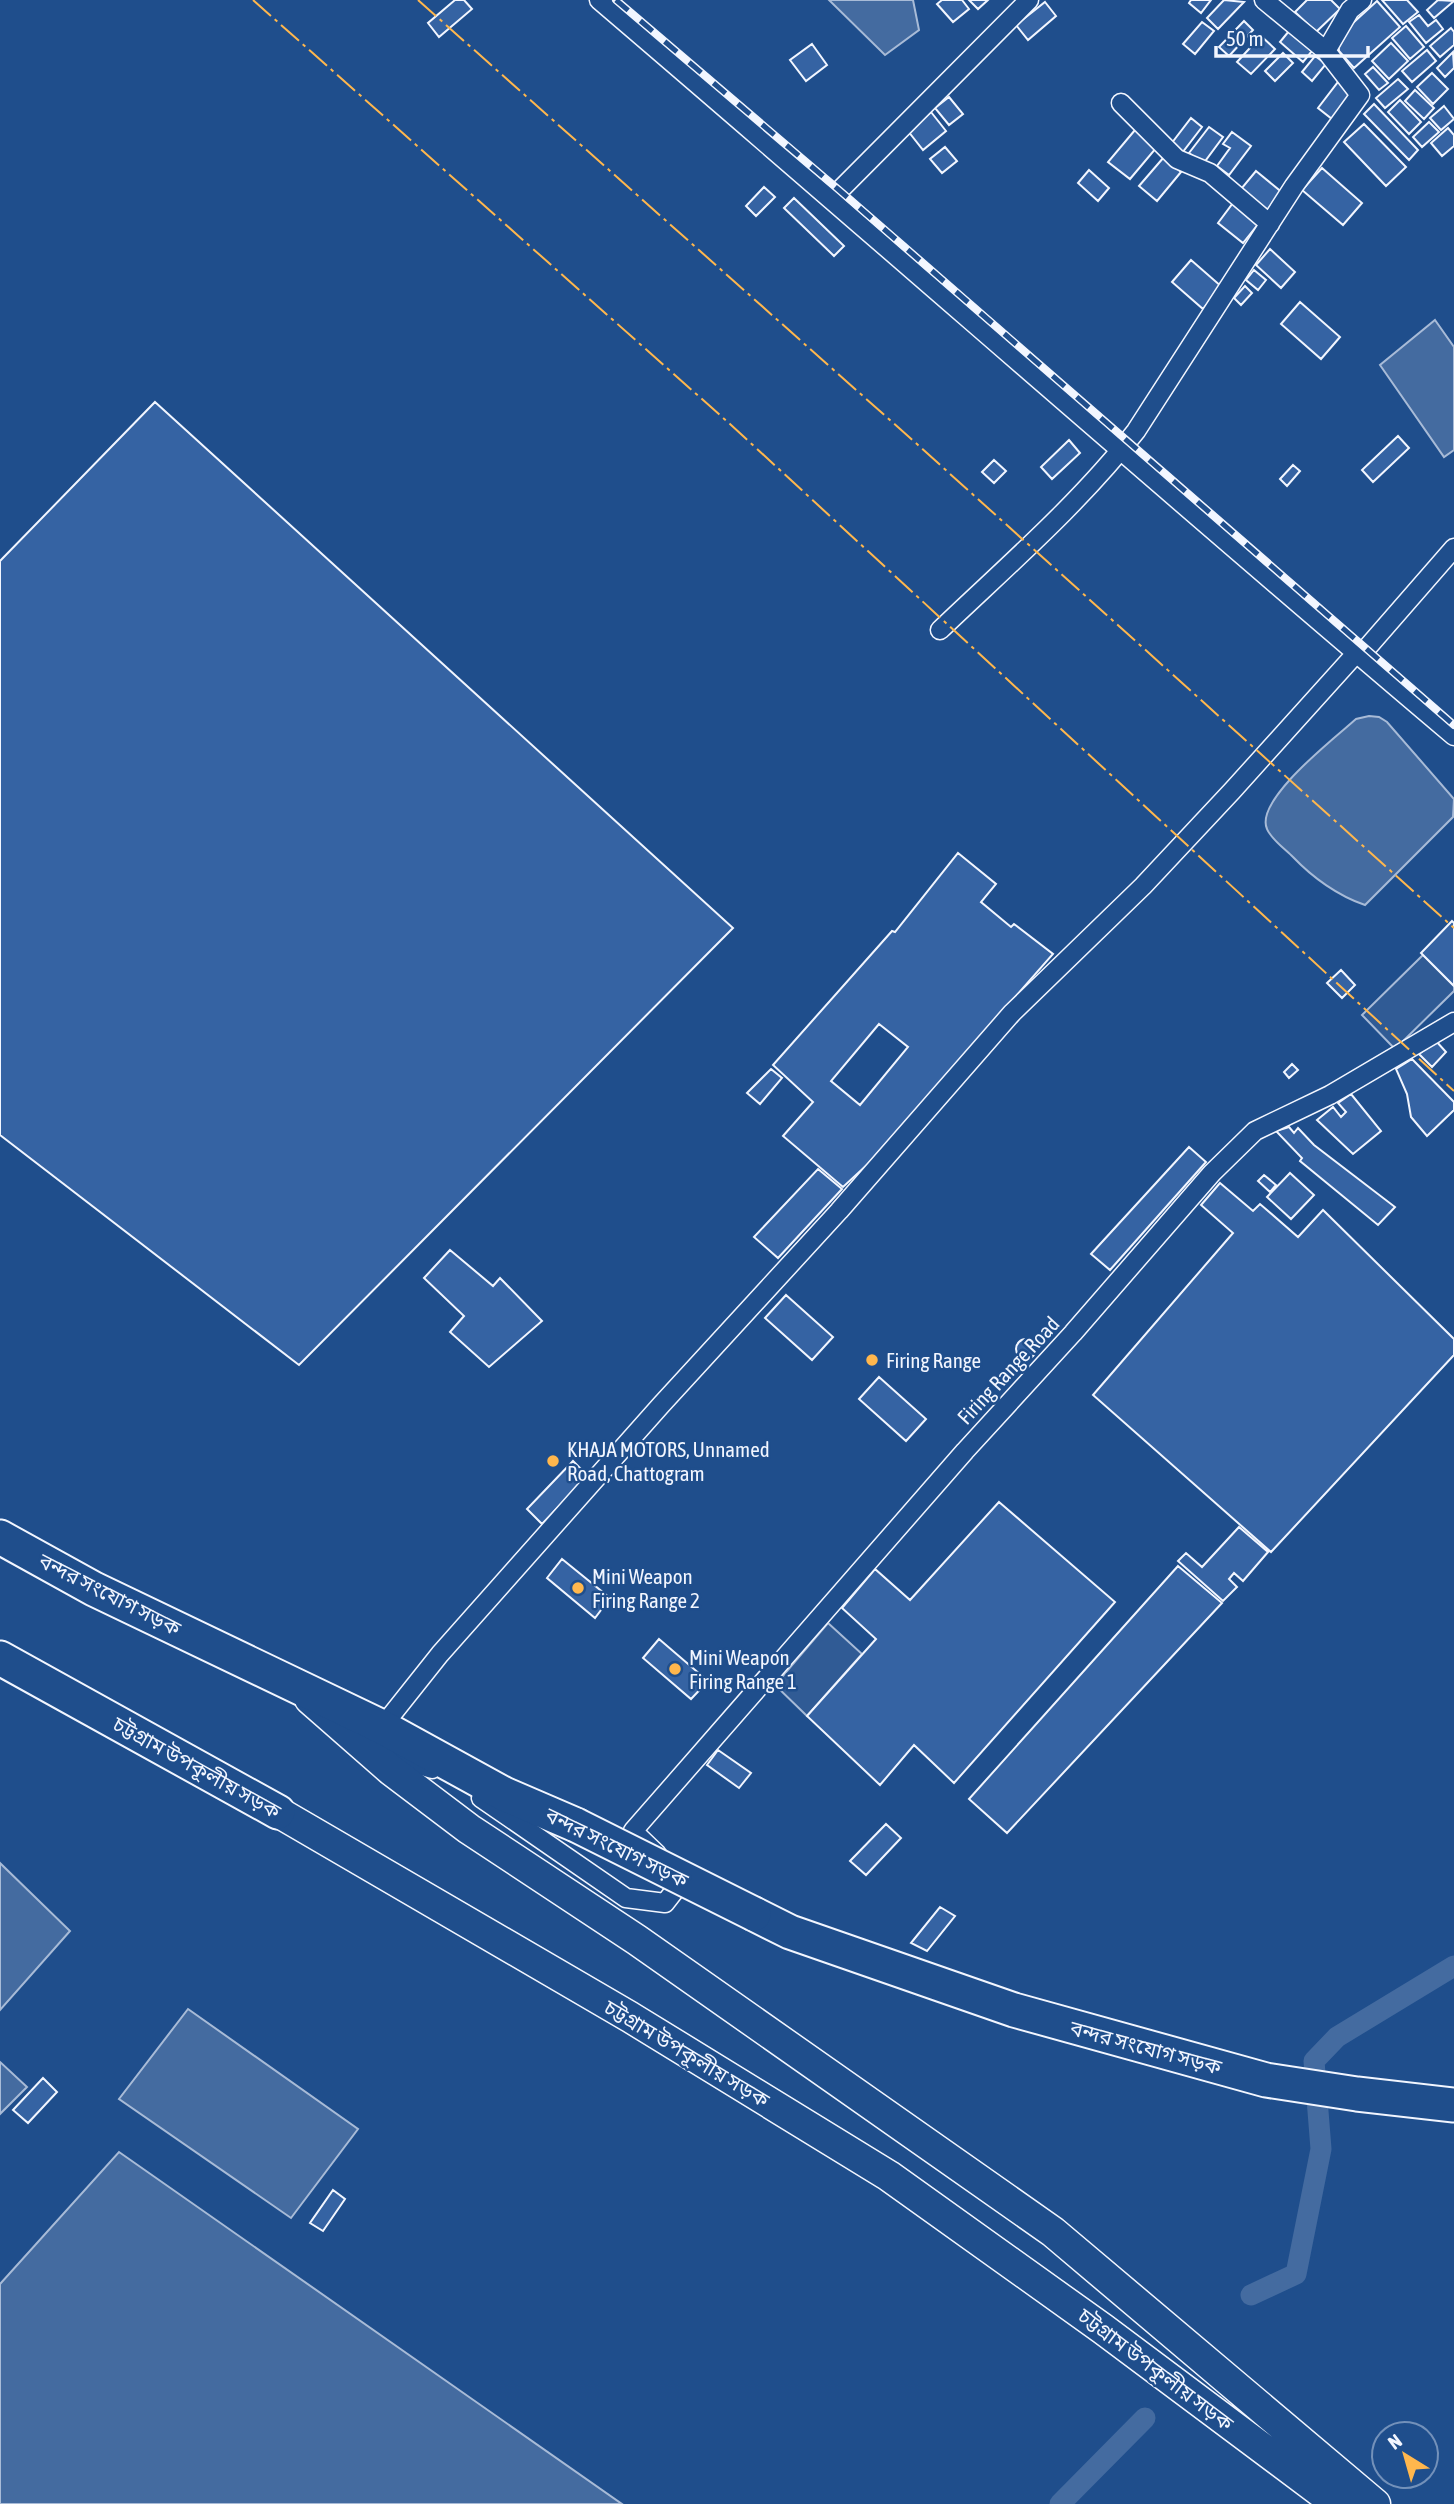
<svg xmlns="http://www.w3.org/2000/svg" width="1454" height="2504" font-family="'Asap Condensed','Noto Sans Bengali',sans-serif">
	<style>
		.built { fill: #305b95; stroke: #a8bbd7; stroke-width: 2 }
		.water { fill: #446ba0; stroke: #a8bbd7; stroke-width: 2 }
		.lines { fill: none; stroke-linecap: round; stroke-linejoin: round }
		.canal { stroke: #446ba0; stroke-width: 21 }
		.building { fill: #3563a3; stroke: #f2f6ff; stroke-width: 2; fill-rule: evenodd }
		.street-casing { stroke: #f2f6ff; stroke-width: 21 }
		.primary-casing { stroke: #f2f6ff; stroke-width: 33 }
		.highway-casing { stroke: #f2f6ff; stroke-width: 37 }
		.street { stroke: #1f4e8c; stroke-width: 18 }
		.primary { stroke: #1f4e8c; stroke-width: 30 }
		.highway { stroke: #1f4e8c; stroke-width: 33 }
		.rail-casing { stroke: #f2f6ff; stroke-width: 8 }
		.rail { stroke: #1f4e8c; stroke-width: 5; stroke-dasharray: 16; stroke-linecap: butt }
		.highway-bridge-casing { stroke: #f2f6ff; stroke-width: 37; stroke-linecap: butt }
		.highway-bridge { stroke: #1f4e8c; stroke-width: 33 }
		.power { stroke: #ffb74d; stroke-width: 2; stroke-dasharray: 24 5 3.5 5; stroke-linecap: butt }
		.poi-dot { fill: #ffb74d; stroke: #1f4e8c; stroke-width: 2.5 }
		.labels { text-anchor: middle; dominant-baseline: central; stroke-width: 5; stroke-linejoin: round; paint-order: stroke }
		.poi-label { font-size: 21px; fill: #f2f6ff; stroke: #1f4e8c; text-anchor: start }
		.street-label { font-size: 21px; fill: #f2f6ff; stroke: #1f4e8c }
	</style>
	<rect width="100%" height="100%" fill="#1f4e8c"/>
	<path class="built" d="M1423,955l31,31v5l-59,58 -33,-34z
		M828,1623l34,31 -55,62 -32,-31z"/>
	<path class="water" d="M829,0h84l6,30 -34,25z
		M1435,320l19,27v103l-10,7 -64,-92z
		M1369,716l10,1 8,5 67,77 -1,18 -88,88c-27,-9 -53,-28 -72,-48 -8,-8 -22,-18 -26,-28 -13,-29 69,-92 89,-110z
		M0,1863l70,68 -70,79z
		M188,2009l170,120 -67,89 -172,-119z
		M0,2062l27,25 -27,27z
		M119,2152l503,352h-622v-220z"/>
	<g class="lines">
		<path class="canal" d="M1251,2295l45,-21 25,-125 -7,-88 23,-24 117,-71
			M1060,2504l85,-86"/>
	</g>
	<path class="building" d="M455,0h9l8,9 -33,28 -11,-14z
		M942,0h20l7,9 -16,13 -16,-18z
		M969,0h19l-10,9z
		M1191,0h20l-10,13 -12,-10z
		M1224,0l20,2 -26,27 -11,-11z
		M1307,0h24l9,9 -24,23 -21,-20z
		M1382,0h25l11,12 -15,12z
		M1438,0l16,1 -20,17 -7,-8z
		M1377,1l23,26 -46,41 -15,-17 -1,-10 4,-8z
		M1045,2l11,14 -28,24 -12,-15z
		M1419,15l9,11 8,-6 7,9 -17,14 -17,-21z
		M1244,21l9,9 -24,26 -10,-9z
		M1202,22l12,9 -19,23 -12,-10z
		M1406,26l18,21 -14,12 -18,-21z
		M1451,28l3,4v13l-14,12 -10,-11z
		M1289,31l23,20 -9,11 -23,-20z
		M1261,36l14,13 -24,25 -14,-12z
		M1391,43l17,18 -19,18 -17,-18z
		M812,44l15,21 -21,16 -16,-21z
		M1427,50l9,11 -24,21 -10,-11z
		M1453,52l1,16 -9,9 -8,-9z
		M1283,53l10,10 -18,18 -10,-10z
		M1315,56l11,8 -14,17 -10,-9z
		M1373,67l15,16 -9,7 -14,-16z
		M1432,73l16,16 -15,15 -16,-17z
		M1398,79l10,10 -23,19 -9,-10z
		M1338,82l15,11 -21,26 -14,-11z
		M1415,90l19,18 -10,11 -19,-18z
		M949,97l14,17 -14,11 -14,-17z
		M1400,100l21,22 -12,12 -21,-22z
		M1374,104l44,46 -9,10 -45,-46z
		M1444,106l10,13 -13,11 -11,-12z
		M931,112l15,19 -23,19 -15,-19z
		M1191,118l11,9 -20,26 -11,-9z
		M1429,122l10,10 -17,15 -9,-10z
		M1364,124l42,43 -20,19 -42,-44z
		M1209,127l14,10 -20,27 -14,-11z
		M1448,128l6,7v11l-12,10 -11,-13z
		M1135,130l22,17 -27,32 -22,-17z
		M1232,132l19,14 -22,29 -12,-9 13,-18 -7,-4z
		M945,147l12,14 -15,12 -12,-14z
		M1164,157l17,15 -24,29 -18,-15z
		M1322,168l40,35 -19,22 -41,-35z
		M1089,170l20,18 -11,13 -20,-18z
		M1256,171l28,23 -14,18 -29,-23z
		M764,187l11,10 -19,19 -10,-10z
		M794,198l50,48 -10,10 -50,-48z
		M1233,203l26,20 -16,20 -25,-20z
		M1270,249l25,23 -14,16 -25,-23z
		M1191,260l31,27 -19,22 -31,-27z
		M1254,270l12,10 -8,10 -12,-10z
		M1245,286l7,7 -11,12 -7,-7z
		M1300,302l40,35 -19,22 -40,-35z
		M155,402l578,526 -434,437 -299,-230v-574z
		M1398,436l11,12 -36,34 -11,-12z
		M1069,440l11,13 -28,26 -11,-12z
		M994,460l12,11 -12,12 -12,-11z
		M1293,465l7,6 -13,15 -7,-7z
		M958,853l38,31 -15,18 30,25 3,-3 39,30 -184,209 -26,24 -60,-51 30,-34 -40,-37 119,-134 3,1zM879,1024l29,23 -48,58 -29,-24z
		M1452,921l2,2v63l-33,-33z
		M1341,970l14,15 -13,13 -15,-15z
		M1436,1041l10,11 -14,15 -13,-13z
		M1412,1059l42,43v8l-27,26 -16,-19 -4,-23 -11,-25z
		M1292,1064l6,6 -9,8 -5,-6z
		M771,1069l11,9 -22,26 -13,-11z
		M1351,1094l30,37 -28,23 -36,-34 16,-13 8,10 5,-5 -8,-9z
		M1289,1127l5,6 4,-5 16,17 81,62 -17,18 -78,-64 2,-3 -26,-27z
		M1189,1147l17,15 -96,108 -19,-16z
		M818,1169l24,20 -64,69 -24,-21z
		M1290,1173l24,22 -23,24 -24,-22z
		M1264,1175l12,10 -6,7 -12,-11z
		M1220,1183l33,28 7,-7 38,33 25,-27 131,129v16l-183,197 -178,-157 140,-162 -32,-28z
		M450,1250l43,36 7,-8 42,43 -53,46 -39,-35 14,-16 -40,-38z
		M786,1295l47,42 -21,23 -47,-42z
		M1016 1349a10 10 0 1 1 20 0a10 10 0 1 1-20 0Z
		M879,1377l47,42 -20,22 -47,-42z
		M573,1461l15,15 -46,48 -15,-15z
		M999,1502l116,100 -161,181 -40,-38 -34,40 -73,-69 69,-77 -34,-31 33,-39 35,31z
		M1239,1527l29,25 -25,29 -9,-8 -5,6 8,8 -14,14 -45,-40 8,-8 16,14z
		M562,1559l48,39 -15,20 -48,-40z
		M1178,1566l44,37 -215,230 -38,-34z
		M659,1639l49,42 -17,18 -48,-41z
		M718,1750l33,23 -12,15 -32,-23z
		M886,1824l15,14 -35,37 -16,-14z
		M940,1907l15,9 -28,35 -16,-8z
		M43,2078l14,14 -29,31 -15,-13z
		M333,2190l12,9 -22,32 -13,-8z"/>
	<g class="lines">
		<defs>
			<path id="street" d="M599,0c286,244 567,493 855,736
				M1264,0l62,51
				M1121,103l56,56 33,14 60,51
				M831,199l198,-199
				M940,630c67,-64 139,-126 196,-199l158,-245 66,-91 -34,-44 24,-41 12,-10
				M382,1727l58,-73 221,-249 178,-194 173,-198 131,-127 89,-95 119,-132 15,-10 88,-101
				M382,1754l50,15
				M481,1798l145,100 39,5 14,-18 2,-13
				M657,1854l-24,-23 332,-380 108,-118 139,-160 43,-42 75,-36 124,-73"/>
			<path id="primary" d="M310,1699l81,71 78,59 168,111 416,292 322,272
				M278,1812l352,205 259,159 214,153 234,175"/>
			<path id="highway" d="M0,1537l94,52 288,138 122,67 72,31
				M0,1658l278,154
				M754,1914l36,18 224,78 252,70 91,14 97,11"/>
		</defs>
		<use href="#street" class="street-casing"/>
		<use href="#primary" class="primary-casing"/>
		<use href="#highway" class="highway-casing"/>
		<use href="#street" class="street"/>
		<use href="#primary" class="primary"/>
		<use href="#highway" class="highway"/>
		<defs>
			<path id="rail" d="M616,0l223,190 615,535"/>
		</defs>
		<use href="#rail" class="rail-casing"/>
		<use href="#rail" class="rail"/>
		<defs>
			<path id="highway-bridge" d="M576,1825l178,89"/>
		</defs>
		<use href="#highway-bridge" class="highway-bridge-casing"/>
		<use href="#highway-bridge" class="highway-bridge"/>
		<path class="power" d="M253,0l477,424 724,667
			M418,0l500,445 536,483"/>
	</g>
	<g class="poi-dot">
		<circle cx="872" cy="1360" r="7"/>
		<circle cx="553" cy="1461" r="7"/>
		<circle cx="578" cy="1588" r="7"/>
		<circle cx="675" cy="1669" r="7"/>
	</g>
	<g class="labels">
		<g class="poi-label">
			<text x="886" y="1360">Firing Range</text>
			<text x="567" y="1449">KHAJA MOTORS, Unnamed<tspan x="567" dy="24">Road, Chattogram</tspan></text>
			<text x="592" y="1576">Mini Weapon<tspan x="592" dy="24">Firing Range 2</tspan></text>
			<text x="689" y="1657">Mini Weapon<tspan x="689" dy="24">Firing Range 1</tspan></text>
		</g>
		<g class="street-label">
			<text transform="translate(1008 1370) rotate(-47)">Firing Range Road</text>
			<text transform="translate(110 1594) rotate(27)">বন্দর সংযোগ সড়ক</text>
			<text transform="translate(197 1767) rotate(29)">চট্টগ্রাম উপকূলীয় সড়ক</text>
			<text transform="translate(617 1847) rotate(26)">বন্দর সংযোগ সড়ক</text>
			<text transform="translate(1146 2047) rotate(15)">বন্দর সংযোগ সড়ক</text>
			<text transform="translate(687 2053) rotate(31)">চট্টগ্রাম উপকূলীয় সড়ক</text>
			<text transform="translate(1156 2369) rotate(37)">চট্টগ্রাম উপকূলীয় সড়ক</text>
		</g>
	</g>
	<g transform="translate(1405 2455) rotate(323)"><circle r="33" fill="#1f4e8c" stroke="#7391ba" stroke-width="2"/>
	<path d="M0-5L12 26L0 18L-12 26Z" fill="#ffb74d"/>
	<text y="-10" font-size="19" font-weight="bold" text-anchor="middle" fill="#f2f6ff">N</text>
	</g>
	<path d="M1216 46v10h152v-10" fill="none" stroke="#f2f6ff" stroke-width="3.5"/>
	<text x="1226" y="46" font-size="21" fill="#f2f6ff" stroke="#1f4e8c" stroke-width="5" paint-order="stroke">50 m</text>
</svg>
